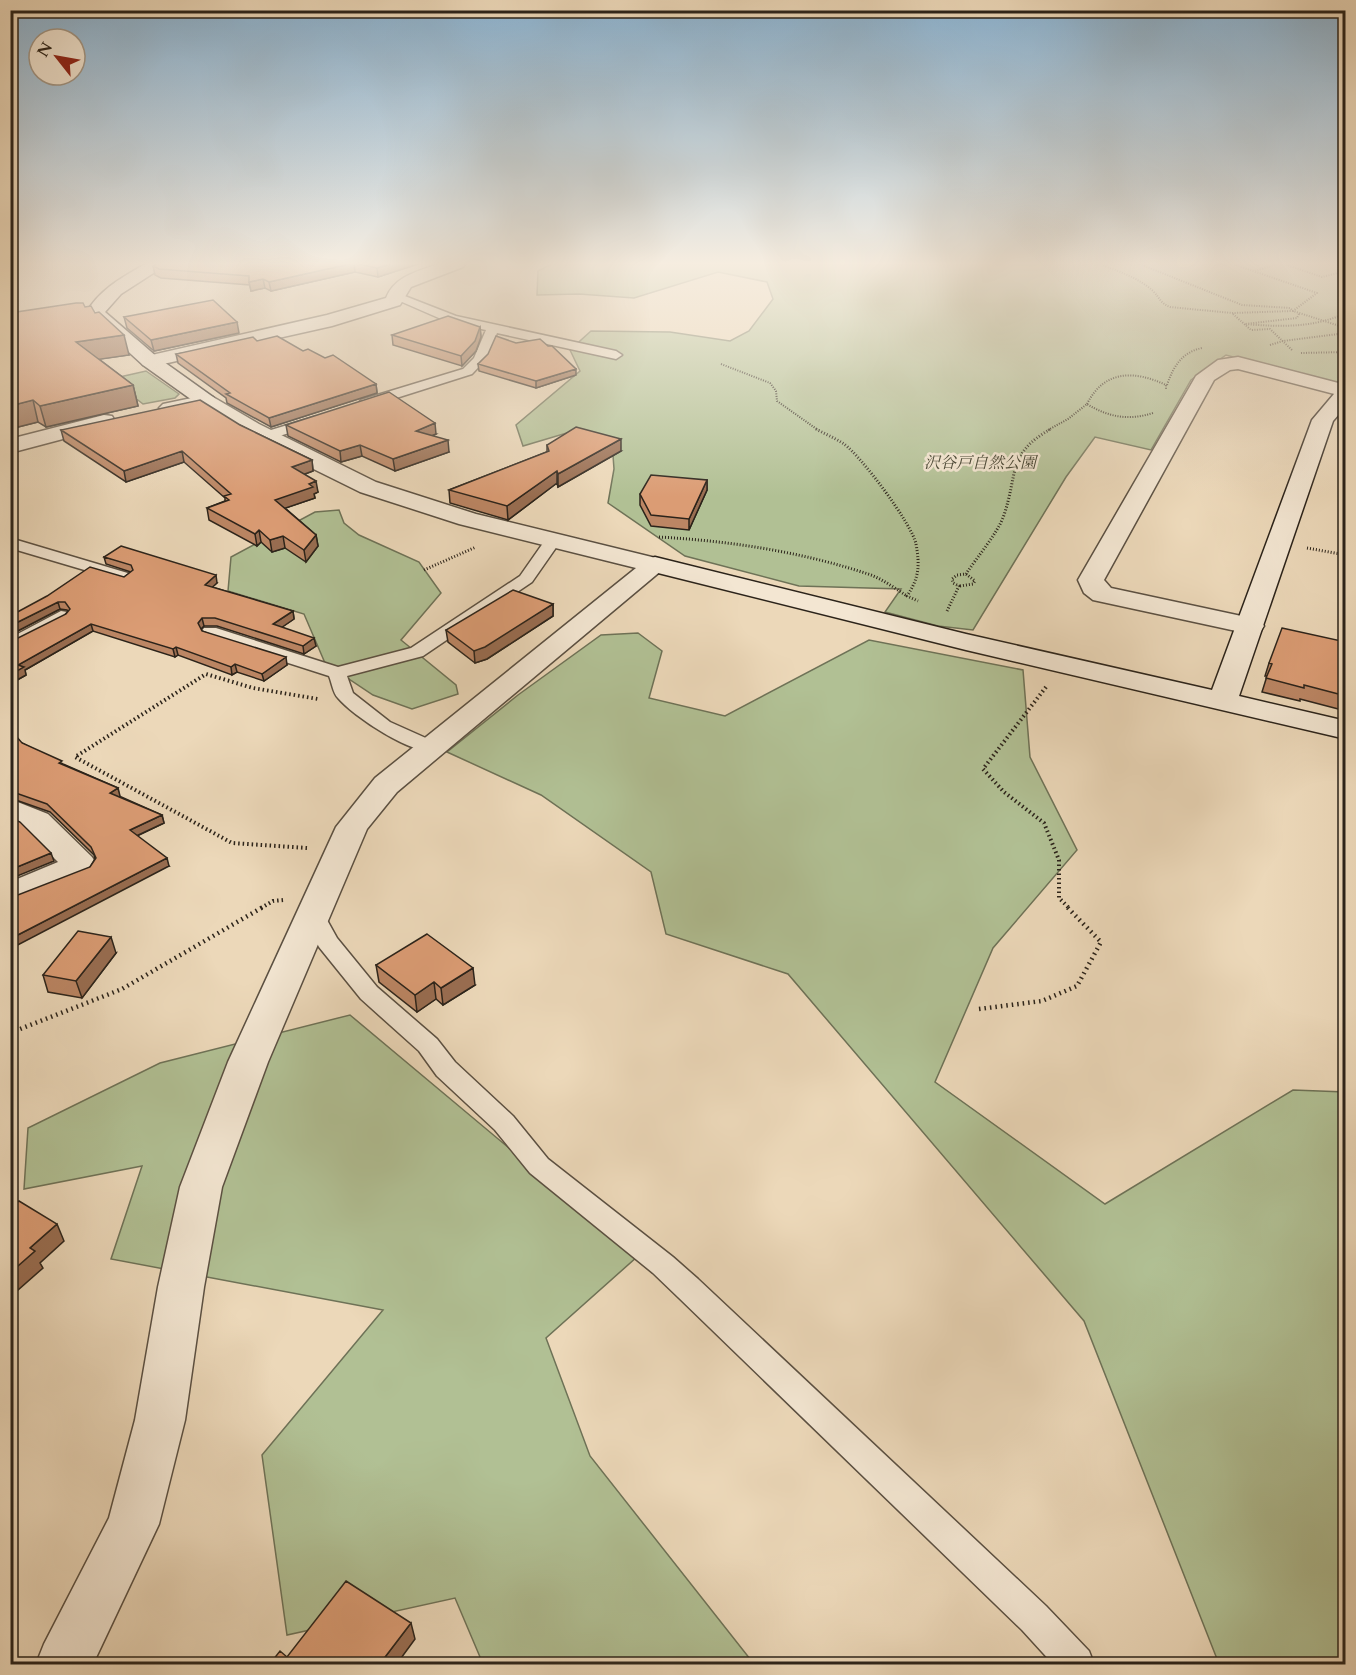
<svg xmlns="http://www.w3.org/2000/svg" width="1356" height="1675" font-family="Cardo,'Noto Serif JP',serif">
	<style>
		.green { fill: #b1c094; stroke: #6e7257; stroke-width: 1.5 }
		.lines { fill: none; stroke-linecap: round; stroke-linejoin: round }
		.lane-casing { stroke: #5b5042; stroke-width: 3 }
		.street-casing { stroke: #5b5042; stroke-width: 3 }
		.secondary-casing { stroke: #2b231a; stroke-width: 3 }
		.path-far3 { stroke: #2b231a; stroke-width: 2; stroke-dasharray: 1 1.5; stroke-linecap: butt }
		.path-far2 { stroke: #2b231a; stroke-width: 3; stroke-dasharray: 1 2; stroke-linecap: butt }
		.path-far1 { stroke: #2b231a; stroke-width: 4; stroke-dasharray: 1.5 3; stroke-linecap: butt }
		.path { stroke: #2b231a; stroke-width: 4.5; stroke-dasharray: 1.5 4; stroke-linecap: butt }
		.lane { fill: #f3e6d2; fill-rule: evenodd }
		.street { fill: #f3e6d2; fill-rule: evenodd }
		.secondary { fill: #f3e6d2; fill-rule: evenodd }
		.wall { fill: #bc8664; stroke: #2b231a; stroke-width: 1.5 }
		.shaded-wall { fill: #996d51; stroke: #2b231a; stroke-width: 1.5 }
		.building { fill: #db9c74; stroke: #2b231a; stroke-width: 1.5 }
		.labels { text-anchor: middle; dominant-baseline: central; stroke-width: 5; stroke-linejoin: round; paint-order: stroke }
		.far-park-label { font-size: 16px; font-style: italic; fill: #4c4a38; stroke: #f3e6d2 }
	</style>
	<rect width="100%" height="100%" fill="#ecd8b9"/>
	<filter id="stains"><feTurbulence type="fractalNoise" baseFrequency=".00333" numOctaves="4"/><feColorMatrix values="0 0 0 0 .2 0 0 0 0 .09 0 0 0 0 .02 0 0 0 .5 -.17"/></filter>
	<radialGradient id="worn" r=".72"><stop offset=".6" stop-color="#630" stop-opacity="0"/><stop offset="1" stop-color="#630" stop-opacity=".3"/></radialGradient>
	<path class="green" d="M554,263h784l7,3v112l-6,4h-12l-101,-27 -35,25 -40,70 -56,-13 -29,40 -93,153 -35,-4 -53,-14 16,-23 -102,-3 -114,-30 -77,-53 6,-34 -2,-27 -42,-10 -47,14 -7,-21 64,-54 -10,-21 21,-19 79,1 60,9 19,-10 24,-32 -6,-17 -49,-10 -84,26 -55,-4 -42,1 1,-24z
		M146,371l33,23 -4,4 -32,6 -32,-25z
		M339,510l5,13 15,12 60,27 22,31 -40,47 55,45 2,9 -46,15 -39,-14 -48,-32 -21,-49 -76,-23 3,-34 84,-45z
		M638,633l24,18 -13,47 76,18 144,-76 154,30 7,87 47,93 -84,98 -58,134 170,122 188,-114 52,2v572h-126l-135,-343 -296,-347 -122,-40 -15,-62 -110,-77 -94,-43 71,-57 83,-60z
		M350,1015l288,241 -92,82 44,118 164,208h-271l-28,-66 -168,37 -25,-180 121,-145 -272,-51 31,-93 -118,23 4,-61 132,-65z"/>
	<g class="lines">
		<defs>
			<path id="lane" d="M397,293l59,23 160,35 6,4 -6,4 -119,-26 -10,25 -15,16 -101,32h-10l-2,-3 2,-3 102,-31 11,-11 12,-28 -38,-8 -55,-24 -2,-2z
				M314,417l5,1 2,3 -2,3 -53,16 -7,-4 2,-3z
				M554,534l8,5 -30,43 -109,74 -76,20 6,17 37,29 47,21 3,4 -3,4c-23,6 -84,-35 -99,-53 -5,-5 -6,-15 -9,-22l-125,-40 -3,-4 3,-4h12l122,39 73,-19 109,-72 28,-40z
				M10,538l121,36 2,3 -8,5 -115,-34z
				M61,611l6,1 3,4 -3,4 -57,31v-13z
				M314,909l8,2 15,27 40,49 60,52 18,23 58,54 35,43 125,98 25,22 348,327 43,45 5,13h-41l-31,-34 -344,-333 -25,-24 -123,-100 -35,-43 -58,-54 -18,-25 -58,-52 -42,-52 -16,-31 3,-5z"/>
			<path id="street" d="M441,263h25l-3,4 -52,20 -11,18 -68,21 -182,41 -7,-2 -3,-4 3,-4 184,-42 59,-17c9,-23 34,-27 55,-35z
				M1238,357l108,28v12l-108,-28 -8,1 -16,10 -110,200 7,8 149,32 4,6 -4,6 -10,2 -157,-34 -9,-7 -6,-13 118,-204 22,-16z
				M206,395l7,2 46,27 117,58 100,32 188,46 4,5 -271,227 -30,37 -99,233 -46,125 -18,100 -19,133 -26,104 -66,140h-57l8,-20 65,-126 26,-98 23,-133 22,-100 48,-125 108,-235 39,-49 261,-210 -177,-44 -99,-32 -117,-58 -40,-26 -33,6 -7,-2 -4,-4 4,-4z
				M104,415l8,1 3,5 -3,5 -102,27v-14z
				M10,799l38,15 44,43 5,8 -5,8 -82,33v-24l48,-20 -34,-34 -14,-7z"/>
			<path id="secondary" d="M147,263h22l-48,31 -16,18 52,45 56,40 3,4 -3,4 -7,2 -7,-2 -56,-40 -57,-52c15,-25 37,-36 61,-50z
				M1346,386v20l-13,15 -94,275 107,25v18l-380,-89 -320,-80 -4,-5 4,-5 9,-3 311,77 246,56 100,-270 27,-32z"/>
		</defs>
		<use href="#lane" class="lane-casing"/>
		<use href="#street" class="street-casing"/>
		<use href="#secondary" class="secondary-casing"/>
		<path class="path-far3" d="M1096,263c19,7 42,14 57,28 7,7 7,12 17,16l62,6 61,-2 53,17
			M1137,263l105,42 48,3 3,3 24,-18 -87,-30
			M1281,263l41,14 24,-6
			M1255,271l25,-8
			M1233,314l18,16 19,-1 23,22
			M1299,314l-2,4 -52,6c35,3 69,4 101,-11
			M1270,345l13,-4 63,-8
			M1301,353l45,-1
			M721,364l49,19 6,8 1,10 41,29
			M1167,385c6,-18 15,-33 35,-37
			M1087,404c17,-34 47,-34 79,-19v5
			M1048,430l20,-11 19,-15c21,13 42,17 66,9"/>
		<path class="path-far2" d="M816,429c9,5 19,9 28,15 17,12 68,80 72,100 4,22 3,34 -9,52l11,5
			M659,537c72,4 144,15 212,38 13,5 25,14 36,21
			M1307,548l39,7
			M424,570l52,-23
			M960,586l13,-2 2,-3 -9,-7
			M947,611l12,-25 -6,-3 -1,-4 5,-4 9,-1c11,-17 32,-41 38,-59 14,-41 3,-62 47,-86"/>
		<path class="path-far1" d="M1046,687l-63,82 21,23 40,31 15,37v38l10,10
			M307,848l-75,-5 -157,-86 131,-83 47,14 65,11
			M261,908l12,-7 10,-1"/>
		<path class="path" d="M979,1009l63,-8 35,-15 24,-44 -34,-35
			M10,1033l112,-44 141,-82"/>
		<use href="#lane" class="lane"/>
		<use href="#street" class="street"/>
		<use href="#secondary" class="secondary"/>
	</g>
	<path class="wall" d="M158,263h263l-43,14 -23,-5 -84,19 -6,-3 -14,3 -1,-6 -89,-7 -6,-3 -2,-9z
		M85,307l10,6 34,42 -30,4 34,26 5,21 -92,21 -8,-5 -28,7z
		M124,317l115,16 -85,18 -27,-23z
		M480,327l1,10 -5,14 -14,15 -69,-21 -1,-10z
		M257,341l46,10 73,33 1,9 -106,34 -44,-24 -1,-5 -48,-35 -2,-9z
		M478,364l98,11 -40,13 -57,-17z
		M240,425l72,35 1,11 -8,3 13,18 -4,2 1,4 -30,10 31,27 2,11 -12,16 -21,-14 -13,4 -11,-10 -4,4 -48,-26 -2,-12 18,-7v-3l-41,-36 -58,20 -62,-41 -3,-11z
		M286,425l150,9 -4,2 17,16 -54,19 -33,-15 -21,6 -53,-26z
		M547,445l74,6 -63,36 -1,-4 -49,37 -58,-17 -1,-13 98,-38z
		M707,480v10l-18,40 -38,-4 -11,-21v-11z
		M104,557l113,26 -5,4 81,24 1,8 -12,8 34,19 -12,8 -87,-28h-13l-3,3 1,2 85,34 -23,16 -27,-9 -5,3 -54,-20 -3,2 -82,-26 -68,39 1,5 -16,9 58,-73 -1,-1 -7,-1 -50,26v-19l114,-39 7,-5 -25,-8z
		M553,604v12l-66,43 -12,4 -27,-21 -2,-12z
		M1346,642v69l-46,-12v2l-38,-9 5,-16h-2l4,-13z
		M10,738l12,5 41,21 55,24 1,8 43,19 2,8 -27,13 32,30 -79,1 5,-8 -1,-4 -44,-43 -40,-14z
		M116,953l-34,45 -34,-6 -5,-17z
		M376,965l99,20 -32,20 -7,-6 -19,13 -38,-30z"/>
	<path class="shaded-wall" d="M354,263l1,9 -84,19 -2,-9z
		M394,263h27l-43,14 -1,-9z
		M263,279l2,9 -14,3 -2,-9z
		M237,322l2,11 -85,18 -3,-11z
		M480,327l1,10 -5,14 -14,15 -1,-10z
		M124,335l5,20 -48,7 -5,-20z
		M576,369v6l-40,13v-7z
		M376,384l1,9 -106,34 -2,-9z
		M133,385l5,21 -92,21 -6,-21z
		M33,400l5,22 -28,7v-23z
		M435,423l1,11 -19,8 -1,-11z
		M621,439v12l-63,36v-13z
		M448,440l1,12 -54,19 -2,-12z
		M360,445l2,11 -21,6 -1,-11z
		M182,451l2,11 -58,20 -2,-11z
		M312,460l1,11 -19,7 -2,-11z
		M557,471v12l-49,37 -1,-14z
		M707,480v10l-18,40v-11z
		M316,481l2,11 -4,2 1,4 -38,13 -2,-11 34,-16z
		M259,530l2,12 -4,4 -2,-12z
		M316,535l2,11 -12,16 -2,-12z
		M283,536l2,12 -13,4 -2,-12z
		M216,575l1,8 -11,10 -1,-8z
		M58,602l2,7 -50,26v-9z
		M553,604v12l-66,43 -12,4 -1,-12z
		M293,611l1,8 -19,13 -2,-8z
		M202,618l2,8 -5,5 -1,-8z
		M91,624l2,7 -68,39 1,5 -16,9v-9l8,-10z
		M314,638l2,8 -12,8 -1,-8z
		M176,647l2,8 -3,2 -2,-8z
		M286,657l1,8 -23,16 -2,-7z
		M235,664l2,8 -5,3 -1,-8z
		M118,788l2,8 -7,5 -3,-8z
		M162,815l2,8 -32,15 -2,-8z
		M51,853l3,8 -44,18v-9z
		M167,858l2,8 -159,83v-10z
		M111,937l5,16 -34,45 -6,-17z
		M473,968l2,17 -32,20 -2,-17z
		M434,982l2,17 -19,13 -2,-17z
		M57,1224l7,17 -24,22 3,5 -33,29v-24l20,-25z
		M411,1623l4,16 -19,26h-17z"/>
	<path class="building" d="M158,263h236l-17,5 -23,-5 -85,19 -6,-3 -14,3v-6l-90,-7 -6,-3z
		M213,300l24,22 -86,18 -27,-23z
		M76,303h7l2,4 6,-1 4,7 4,-1 25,23 -48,7 57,43 -93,21 -7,-6 -23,6v-93z
		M448,316l32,11 -5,14 -14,15 -69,-21z
		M277,336l26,15 5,-2 17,9 8,-3 43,29 -107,34 -43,-24 4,-1 -54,-39 77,-17 4,4z
		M496,336l20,7 24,-4 8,7h4l24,23 -40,12 -58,-17 10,-10z
		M389,392l46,31 -19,8 32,9 -55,19 -33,-14 -20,6 -54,-26z
		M200,400l40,25 72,35 -20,7 24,14 -7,3 4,3 -38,13 41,35 -12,15 -21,-14 -13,4 -11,-10 -4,4 -48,-26 22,-8 -5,-4 7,-2 -49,-43 -58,20 -63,-41z
		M576,427l45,12 -63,35 -1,-3 -50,35 -58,-16 100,-39 -2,-6z
		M651,475l56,5 -18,39 -38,-4 -11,-21z
		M121,546l95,29 -11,10 88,26 -20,13 41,14 -11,8 -88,-28h-13l-4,5 4,8 84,26 -24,17 -27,-10 -4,3 -55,-20 -3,2 -82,-25 -73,41 6,2 -14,8v-33l56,-28 4,-5 -5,-7h-7l-48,24v-10l37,-20 43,-29 34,10 9,-7 -2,-5 -27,-8z
		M513,590l40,14 -68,43 -11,4 -28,-21z
		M1282,628l64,14v54l-42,-11v3l-38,-10 6,-14 -3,-1z
		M16,736l6,7 40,18 -3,2 59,25 -8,5 52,22 -32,15 37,28 -157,81v-41l80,-31 6,-9 -5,-11 -44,-43 -37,-13v-53z
		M10,817l10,5 31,31 -41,17z
		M78,931l33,6 -35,44 -33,-6z
		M427,934l46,34 -32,20 -7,-6 -19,13 -39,-30z
		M19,1201l38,23 -27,24 5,3 -25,22v-65z
		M346,1581l65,42 -32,42h-110l11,-14 7,6z"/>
	<linearGradient id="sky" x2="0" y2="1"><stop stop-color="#8ab5d6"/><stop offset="0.53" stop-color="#f6ede0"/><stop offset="1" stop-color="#f6ede0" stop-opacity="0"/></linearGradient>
	<rect width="1356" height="497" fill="url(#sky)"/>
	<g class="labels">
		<g class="far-park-label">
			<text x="980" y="463">沢谷戸自然公園</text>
		</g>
	</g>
	<rect width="1356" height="1675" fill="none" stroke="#ecd8b9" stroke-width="36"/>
	<rect x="12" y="12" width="1332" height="1651" fill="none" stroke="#2b231a" stroke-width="3"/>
	<rect x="18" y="18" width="1320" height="1639" fill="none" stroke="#2b231a" stroke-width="1.5"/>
	<g transform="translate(57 57) rotate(301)"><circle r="28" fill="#f3e6d2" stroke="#a39888" stroke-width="1.5"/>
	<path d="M0-4.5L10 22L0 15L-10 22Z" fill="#8f2418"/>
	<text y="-9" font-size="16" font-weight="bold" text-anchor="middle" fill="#2b231a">N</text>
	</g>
	<rect width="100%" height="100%" filter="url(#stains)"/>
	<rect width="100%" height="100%" fill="url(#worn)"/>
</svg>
